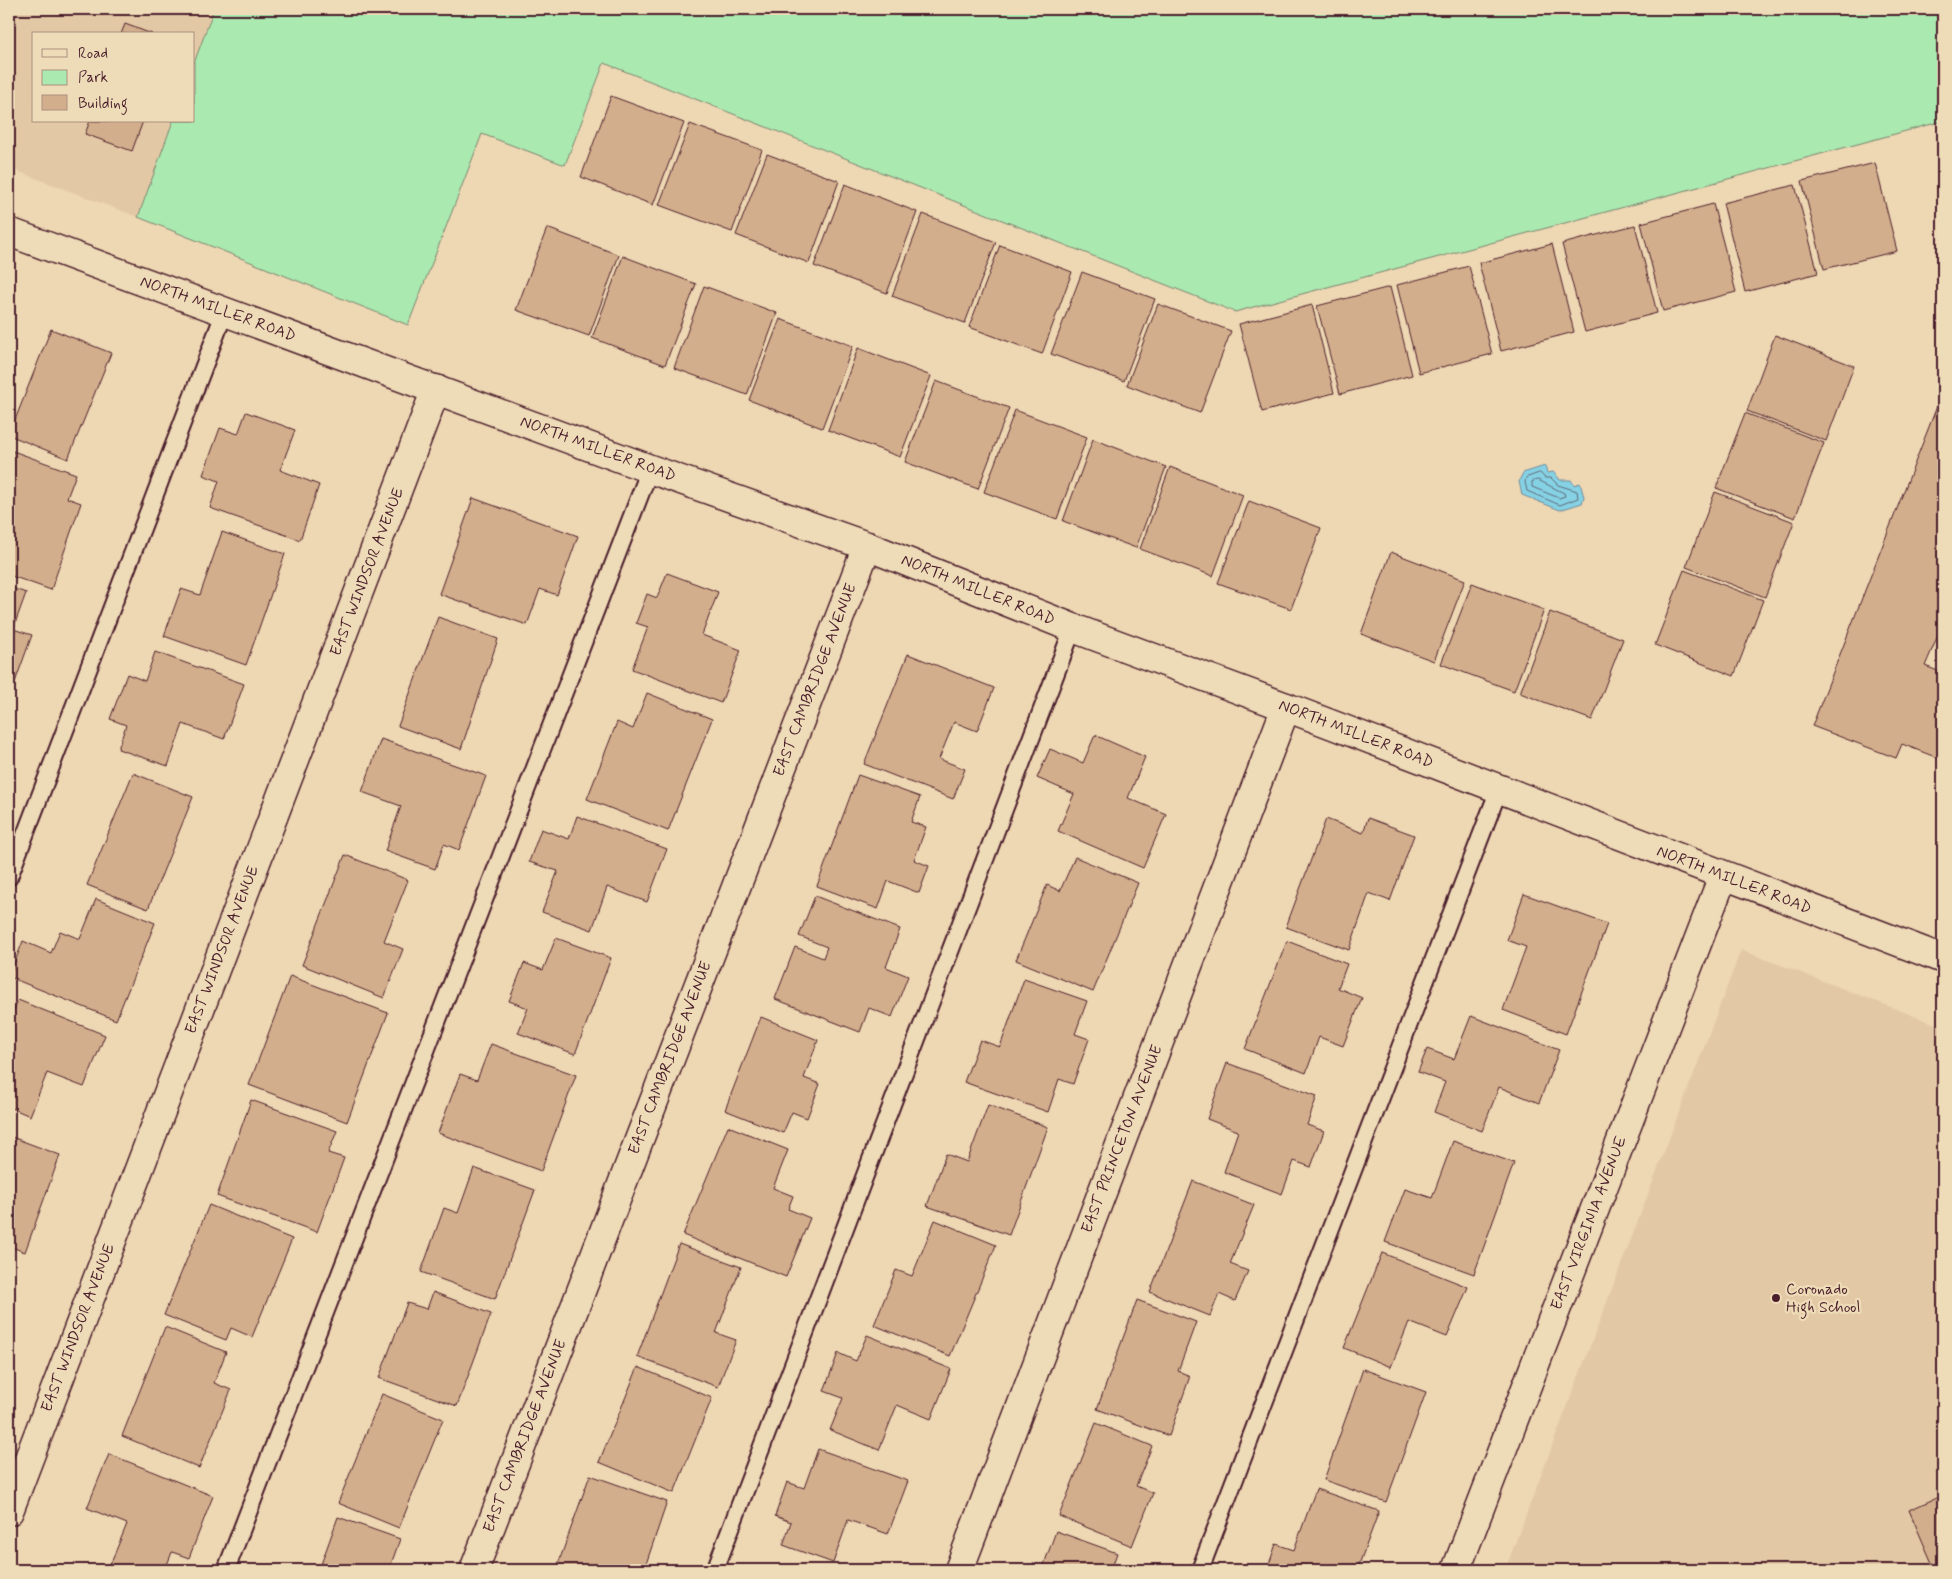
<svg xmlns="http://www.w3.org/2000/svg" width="1952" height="1579" font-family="Mynerve,sans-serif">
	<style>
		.built { fill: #e3c8a5 }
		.green { fill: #aae9b0; stroke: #7a846e }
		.water { fill: #85d2e5; stroke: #6d8a9b }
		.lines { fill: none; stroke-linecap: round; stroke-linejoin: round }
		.shore { stroke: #626775; stroke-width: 1 }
		.building { fill: #d3ae8c; stroke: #4a1f2b }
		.lane-casing { stroke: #4a1f2b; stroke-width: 20 }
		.street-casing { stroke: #4a1f2b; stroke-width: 31 }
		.secondary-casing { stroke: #4a1f2b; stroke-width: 31 }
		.lane { stroke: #eedbb8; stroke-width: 16 }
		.street { stroke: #eedbb8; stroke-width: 28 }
		.secondary { stroke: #eedbb8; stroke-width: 28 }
		.poi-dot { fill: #4a1f2b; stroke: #eedbb8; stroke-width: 2 }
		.labels { text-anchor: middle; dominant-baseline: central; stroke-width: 4.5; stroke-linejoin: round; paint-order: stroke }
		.street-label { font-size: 16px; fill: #4a1f2b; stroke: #eedbb8 }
		.poi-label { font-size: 16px; fill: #4a1f2b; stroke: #eedbb8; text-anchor: start }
	</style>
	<rect width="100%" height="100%" fill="#eed7b3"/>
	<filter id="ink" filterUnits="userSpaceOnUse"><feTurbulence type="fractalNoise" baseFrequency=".02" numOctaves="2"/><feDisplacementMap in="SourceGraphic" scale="10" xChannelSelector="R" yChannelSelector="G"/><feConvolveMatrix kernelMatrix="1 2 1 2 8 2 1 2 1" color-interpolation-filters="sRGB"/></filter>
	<g filter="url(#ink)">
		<path class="built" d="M9,9h205l-20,54v-29h-160v87h139l-35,96 -129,-49z
			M1741,950l202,77v543h-438z"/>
		<path class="green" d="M214,9h1729v112l-708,191 -631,-249 -39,102 -83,-31 -74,191 -270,-108 35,-96h21v-58z"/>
		<path class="water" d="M1545,466l2,7 7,-1 6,8h11l3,5 6,-2 4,14 -2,6 -22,7 -38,-15 -3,-14 4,-8z"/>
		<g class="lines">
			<path class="shore" d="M1540,473l5,5h6l7,7 19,6 1,7 -18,7 -33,-14 -2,-9 1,-4z
				M1538,480l26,13 1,3 -6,2 -27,-11v-5z"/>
		</g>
		<path class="building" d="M125,24l27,10h-31z
			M611,96l73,27 -31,82 -72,-28z
			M90,121h53l-11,30 -47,-17z
			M690,124l72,26 -30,82 -73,-27z
			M767,154l72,27 -30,82 -73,-28z
			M1875,163l22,88 -73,18 -22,-88z
			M845,184l72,28 -30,81 -73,-27z
			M1795,185l23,88 -73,19 -22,-89z
			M1713,204l23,88 -73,19 -22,-88z
			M923,214l73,28 -31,81 -73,-27z
			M1635,225l22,88 -72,19 -23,-88z
			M547,228l72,27 -30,81 -73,-26z
			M1552,244l22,88 -73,19 -22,-88z
			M1000,245l72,27 -30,82 -73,-27z
			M623,256l73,28 -31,81 -73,-27z
			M1469,266l23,88 -73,19 -22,-88z
			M1082,272l73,27 -31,82 -73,-27z
			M704,286l73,27 -30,82 -73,-27z
			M1390,287l22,88 -72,19 -23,-88z
			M1158,304l73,27 -31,82 -73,-28z
			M1312,305l22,88 -72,19 -23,-88z
			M780,319l73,27 -31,82 -73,-28z
			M51,329l60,24 -43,106 -59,-24z
			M1775,335l79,31 -28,75 -79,-30z
			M858,348l73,28 -31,81 -72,-27z
			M936,381l73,27 -31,81 -73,-27z
			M1943,391v243l-4,-1 -14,33 18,7v87l-41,-16 -6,14 -84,-32z
			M1015,410l72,27 -30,82 -73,-27z
			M246,412l49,18 -15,40 39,15 -19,55 -90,-32 9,-27 -16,-6 17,-47 18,6z
			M1745,413l79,30 -29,75 -79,-30z
			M1093,439l73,28 -30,81 -73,-27z
			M13,451l63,23 -9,24 14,5 -30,87 -42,-15v-112z
			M1170,467l73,28 -30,81 -73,-27z
			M1715,492l79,30 -29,75 -79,-30z
			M473,498l105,38 -21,59 -17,-6 -13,36 -88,-31z
			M1249,501l72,27 -30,81 -73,-26z
			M222,532l63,22 -39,111 -82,-29 17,-47 19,6z
			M1391,552l74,28 -31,81 -73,-27z
			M1684,570l79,30 -29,76 -79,-31z
			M667,573l51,19 -16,43 39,15 -20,53 -89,-34 16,-42 -12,-4 11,-29 10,4z
			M1472,583l72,27 -30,81 -73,-27z
			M9,587l17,6 -13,36 19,6 -23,64z
			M1550,612l73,27 -31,81 -72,-27z
			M438,617l60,22 -37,110 -63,-23z
			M155,652l89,32 -20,55 -41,-15 -15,42 -50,-17 8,-24 -16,-6 17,-45 18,7z
			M908,654l86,34 -17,43 -23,-9 -15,37 26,10 -12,30 -89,-35z
			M647,693l65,26 -44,112 -81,-32 30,-77 16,7z
			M1095,735l50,22 -17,41 38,16 -23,54 -85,-37 16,-37 -37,-16 13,-29 33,14z
			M381,739l105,37 -27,74 -15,-6 -9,25 -50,-18 16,-45 -39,-14z
			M133,773l60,24 -45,112 -61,-24z
			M858,775l62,22 -9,25 15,5 -12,33 15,6 -10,27 -31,-12 -10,28 -61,-23z
			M577,816l90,33 -20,53 -40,-15 -15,43 -50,-18 16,-41 -29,-9 12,-33 28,10z
			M1368,818l46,17 -24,66 -21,-8 -20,57 -63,-23 40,-108 37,14z
			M345,855l63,25 -24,61 19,8 -19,49 -82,-33z
			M1075,857l63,26 -45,109 -77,-32 31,-75 13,6z
			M1524,894l83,30 -41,110 -63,-24 23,-63 -19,-7z
			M815,896l85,33 -14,38 22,9 -16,41 -23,-9 -9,24 -85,-33 20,-52 28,11 4,-11 -28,-11z
			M96,899l59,24 -39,97 -107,-43 14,-36 28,12 9,-22 20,8z
			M556,938l55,20 -36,96 -57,-21 10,-25 -19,-7 15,-38 19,7z
			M1287,941l60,23 -9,24 24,10 -19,48 -24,-9 -13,36 -61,-24z
			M290,976l98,37 -41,109 -98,-37z
			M1024,979l63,22 -12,33 14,5 -16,45 -14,-5 -11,33 -84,-30 16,-42 20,7z
			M18,1000l87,35 -21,52 -37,-14 -17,43 -21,-9v-84z
			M1471,1016l88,34 -20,53 -40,-16 -17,44 -48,-19 11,-30 -27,-10 9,-23 27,10z
			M761,1017l57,23 -14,38 16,6 -13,34 -15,-6 -9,21 -58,-23z
			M491,1044l85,31 -35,96 -103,-38 22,-59 17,6z
			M1227,1063l90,33 -10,29 17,6 -13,36 -17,-6 -12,33 -58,-22 14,-41 -31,-12z
			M251,1100l86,31 -9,22 16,5 -27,74 -100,-36z
			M988,1105l60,22 -39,108 -82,-29 19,-52 21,8z
			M728,1126l60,24 -15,38 20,8 -5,13 22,9 -24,59 -103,-42z
			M9,1136l51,19 -35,97 -16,-6z
			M1453,1141l61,22 -40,111 -89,-32 20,-53 27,9z
			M474,1168l61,22 -40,109 -74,-27 23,-64 14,5z
			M1193,1181l61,24 -24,59 18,7 -13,30 -16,-7 -9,22 -60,-24z
			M209,1205l83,34 -40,98 -21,-9 -5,12 -62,-25z
			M935,1220l61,25 -46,111 -76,-31 22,-55 16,6z
			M679,1244l62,23 -25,66 20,7 -18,47 -81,-30z
			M1382,1253l86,34 -21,50 -38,-15 -18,45 -47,-19z
			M433,1292l58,22 -34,92 -78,-28 28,-75 20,6z
			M1137,1300l59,22 -18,49 12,5 -21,60 -72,-27z
			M165,1327l61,25 -12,31 17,7 -32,78 -77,-32z
			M867,1335l84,34 -20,50 -34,-14 -18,45 -49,-20 13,-32 -19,-7 14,-38 18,8z
			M638,1367l74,31 -38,95 -75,-31z
			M1363,1369l63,23 -40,110 -62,-22z
			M382,1394l61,25 -44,109 -61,-25z
			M1096,1423l56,23 -16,40 17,7 -21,53 -73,-30z
			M818,1449l90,32 -20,53 -40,-14 -15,43 -50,-18 8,-23 -16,-6 12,-34 17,6z
			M109,1454l104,42 -24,62 -17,-6 -7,18h-41l-14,-5 17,-41 -40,-16z
			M590,1475l77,27 -21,62 6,2 -1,4h-95z
			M1316,1489l63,22 -22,59h-90l9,-26 18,6z
			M1943,1495v75h-8l-26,-60z
			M338,1517l62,22 -11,31h-70z
			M1056,1531l61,22 -6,17h-69z"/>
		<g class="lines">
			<defs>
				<path id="lane" d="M9,877l216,-566
					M226,1570l424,-1101
					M715,1570l358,-942
					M1200,1570l299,-781"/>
				<path id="street" d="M9,1511l427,-1122
					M474,1570l393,-1024
					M959,1570l327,-863
					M1456,1570l267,-694"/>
				<path id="secondary" d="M9,232l641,237 217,77 206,82 213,79 657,252"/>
			</defs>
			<use href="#lane" class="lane-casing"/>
			<use href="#street" class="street-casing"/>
			<use href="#secondary" class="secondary-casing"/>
			<use href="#lane" class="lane"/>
			<use href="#street" class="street"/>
			<use href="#secondary" class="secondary"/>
		</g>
	</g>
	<circle class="poi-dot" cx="1776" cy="1298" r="5"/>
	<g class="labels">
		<g class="street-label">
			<text transform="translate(218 309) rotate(20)">NORTH MILLER ROAD</text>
			<text transform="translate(598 449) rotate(20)">NORTH MILLER ROAD</text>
			<text transform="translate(367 572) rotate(-69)">EAST WINDSOR AVENUE</text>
			<text transform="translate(978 590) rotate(22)">NORTH MILLER ROAD</text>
			<text transform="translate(815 680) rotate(-69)">EAST CAMBRIDGE AVENUE</text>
			<text transform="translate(1356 734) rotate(21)">NORTH MILLER ROAD</text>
			<text transform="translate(1734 880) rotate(21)">NORTH MILLER ROAD</text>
			<text transform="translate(222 950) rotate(-69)">EAST WINDSOR AVENUE</text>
			<text transform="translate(670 1058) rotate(-69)">EAST CAMBRIDGE AVENUE</text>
			<text transform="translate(1122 1139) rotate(-69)">EAST PRINCETON AVENUE</text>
			<text transform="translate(1589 1223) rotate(-69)">EAST VIRGINIA AVENUE</text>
			<text transform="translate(78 1328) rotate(-69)">EAST WINDSOR AVENUE</text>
			<text transform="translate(525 1436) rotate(-69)">EAST CAMBRIDGE AVENUE</text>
		</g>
		<g class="poi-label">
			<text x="1786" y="1289">Coronado<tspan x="1786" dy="18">High School</tspan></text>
		</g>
	</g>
	<rect width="1952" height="1579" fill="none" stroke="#eedbb8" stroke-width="30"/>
	<rect x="15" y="15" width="1922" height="1549" fill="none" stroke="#4a1f2b" stroke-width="2" filter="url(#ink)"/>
	<rect x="32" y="32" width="162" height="90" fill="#eedbb8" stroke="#ac9080"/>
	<rect x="42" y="49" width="25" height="8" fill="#eedbb8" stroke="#ac9080"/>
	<text x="78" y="58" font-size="15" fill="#4a1f2b">Road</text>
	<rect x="42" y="70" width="25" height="15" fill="#aae9b0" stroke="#ac9080"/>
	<text x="78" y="82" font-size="15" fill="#4a1f2b">Park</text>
	<rect x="42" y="95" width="25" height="15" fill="#d3ae8c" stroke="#ac9080"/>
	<text x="78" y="108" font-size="15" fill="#4a1f2b">Building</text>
</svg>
